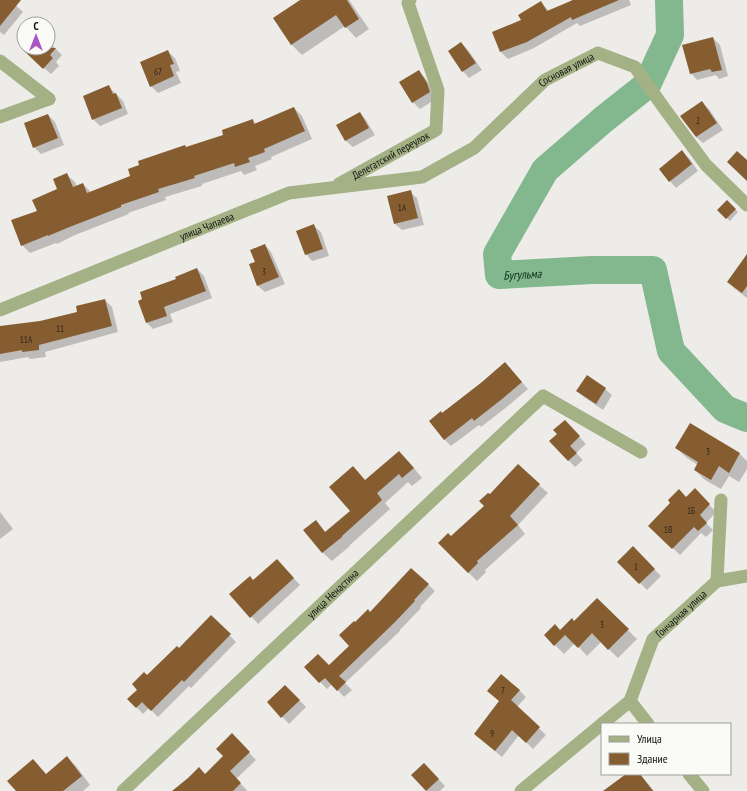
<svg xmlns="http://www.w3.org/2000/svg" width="747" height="791" font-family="'PT Sans Narrow',sans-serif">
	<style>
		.shadow { fill: #0003 }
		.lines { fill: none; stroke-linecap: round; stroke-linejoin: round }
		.river { stroke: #83b78d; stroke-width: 28 }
		.building { fill: #865d30 }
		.minor { stroke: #a3b185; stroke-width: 13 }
		.labels { text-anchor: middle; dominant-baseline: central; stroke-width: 3; stroke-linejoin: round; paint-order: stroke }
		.number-label { font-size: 9px; fill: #2f2519 }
		.street-label { font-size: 11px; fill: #121211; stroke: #fafaf6 }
		.water-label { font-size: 12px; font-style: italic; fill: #0a3216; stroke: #fafaf6 }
	</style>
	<rect width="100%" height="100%" fill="#edece9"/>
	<path class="shadow" d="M0,0h10l13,12 -19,23 -4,-3z
		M302,0h47l20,29 -13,9 -11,-12 -43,29 -10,-10 -18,-26z
		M571,0h58l2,5 -51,21 -3,-3 -43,25 -26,11 -7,-7 -8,-20 30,-12 18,-17 8,8 23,-9z
		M713,38l7,7 8,31 -9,3 -3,-4 -19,5 -6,-7z
		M48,41l14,14 -6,7 3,4 -8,8 -19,-17 -4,-9h20z
		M461,43l7,7 14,20 -13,8 -6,-7z
		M168,52l7,6 5,13 -4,1 5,11 -23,10 -7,-7z
		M419,71l6,7 9,13 2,8 -16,10 -7,-7z
		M109,87l14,14 5,13 -28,12 -7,-7z
		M702,103l7,6 14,21 -20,13 -7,-6z
		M294,108l8,8 10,23 -41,18 1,2 -17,7 2,4 -13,5 -3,-4 -39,13v2l-37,11 1,3 -38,13 1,1 -54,21 -18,9 -1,-1 -26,10 -8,-8 16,-34 21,-21 8,-15 8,7 2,5 6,-3 8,8 40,-15 55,-29 39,-13 27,-15 4,4z
		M360,113l6,7 9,15 -22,12 -7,-6 -8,-15z
		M48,115l7,7 9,23 -23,9 -7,-7z
		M682,152l7,6 9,13 -22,17 -6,-7z
		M410,192l7,6 7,27 -22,5 -7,-6z
		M727,202l11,10 -8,9 -12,-11z
		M314,226l7,6 8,24 -17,5 -6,-7z
		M265,245l6,7 14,32 -20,8 -7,-6 -8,-21 6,-3z
		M197,269l7,7 8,22 -42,16 3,8 -20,7 -6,-6 30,-44z
		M747,269v29l-12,-9 -7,-7z
		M105,300l7,7 6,25 -73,20 1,5 -16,2 -2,-2 -28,5v-32l40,-8 38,-10z
		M511,370l17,19 -20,17 -27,21 -2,-2 -28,21 -7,-7 -2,-25z
		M605,389l7,6 -9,15 -19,-13 -7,-6z
		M690,425l50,29 7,7v8l-8,13 -10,-6 -8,13 -16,-9 -10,-10 3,-5 -11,-7 -11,-10z
		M571,428l15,16 -10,9 7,7 -8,7 -25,-26z
		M408,461l14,17 -10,8 -4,-4 -23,21 5,6 -40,36v1l-18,15 -9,-8 -19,-23 11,-9 11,12 26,-22 14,-30z
		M539,485l9,8 -30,32 7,9 -40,36 1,2 -9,9 -38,-38 12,-6 34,-31 5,-11z
		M695,490l21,22 -10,11 7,7 -7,7 -5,-4 -21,22 -30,-29 36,-28z
		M0,512l13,17 -13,10z
		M633,548l28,28 -14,14 -28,-28z
		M283,567l17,18 -42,39 -27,-30z
		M411,569l24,22 -15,16 1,1 -21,22v1l-55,52 7,7 -8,7 -12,-13 -5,5 -21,-22 23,-1 21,-20 5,-22 15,-11z
		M597,600l40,39 -19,19 -17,-16 -14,14 -12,-13 -11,11 -19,-19 15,-4 14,-9z
		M211,617l25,25 -45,46 -2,-2 -31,31 -9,-9 -6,6 -14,-15 10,-9 8,-13 32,-28z
		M285,686l21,21 -17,17 -21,-22z
		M519,690l7,7 -9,10 29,28 -13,14 -14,-14 -17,22 -20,-17 -7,-6 25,-32z
		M232,735l24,25 -20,19 11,11 -1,1h-72l31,-16 19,-19z
		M67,758l9,8 14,19 -7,6h-66l29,-16z
		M431,771l14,15 -5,5h-13l-15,-16z
		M627,774h13l14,17h-49z"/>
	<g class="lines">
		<path class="river" id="s1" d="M669,0l1,35 -23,50 -43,34 -59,51 -48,84 2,21 93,-5h61l18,81 54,58 22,9"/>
	</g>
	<path class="building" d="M0,0h21l-21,26z
		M300,0h47l12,19 -14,9 -9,-13 -45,30 -18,-27z
		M573,0h46l-47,20 -1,-3 -44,25 -27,10 -8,-20 29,-12 -3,-5 23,-14 6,10z
		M713,37l9,33 -10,2 -2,-3 -20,5 -8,-29z
		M461,42l15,21 -14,9 -14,-21z
		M21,48h35l-6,7 3,3 -10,11z
		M168,50l6,14 -4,1 4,11 -24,11 -10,-25z
		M419,70l8,13 3,9 -18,11 -13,-21z
		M109,85l4,9 3,-1 6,15 -30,12 -9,-24z
		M702,101l15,22 -21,14 -16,-21z
		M294,107l11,24 -41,18 1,3 -17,6 2,4 -15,5 -1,-4 -40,13 1,2 -37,11 1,3 -38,13v2l-54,21 -19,8v-1l-27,11 -10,-26 26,-9 -5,-11 25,-11 -4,-10 14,-6 6,14 10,-4 4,10 43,-17 -2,-7 11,-4 -1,-4 47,-16 1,2 37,-12 -1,-5 31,-11 1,5z
		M360,112l9,16 -24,13 -9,-16z
		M48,114l10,24 -25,10 -9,-25z
		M682,150l10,14 -23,18 -10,-13z
		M737,151l10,9v21l-20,-19z
		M411,190l7,28 -24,6 -7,-28z
		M727,200l9,9 -10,10 -9,-9z
		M314,224l9,25 -18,6 -9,-24z
		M265,244l14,33 -22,9 -8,-22 6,-2 -5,-12z
		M747,254v32l-5,7 -15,-11z
		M197,268l9,23 -42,16 3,9 -21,7 -8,-22 4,-2 -2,-7 36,-13 -1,-2z
		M105,299l7,27 -73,19v5l-17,2v-2l-22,4v-28l40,-5 37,-9 -1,-6z
		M505,362l17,20 -20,17 -28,22 -2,-3 -28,22 -15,-19 12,-10 1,2 40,-31z
		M587,375l19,13 -10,16 -20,-13z
		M565,420l15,16 -10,10 7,7 -9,8 -19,-20 8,-7 -4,-4z
		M690,423l50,30 -11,20 -10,-7 -8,14 -17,-10 4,-8 -23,-14z
		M399,451l15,17 -12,10 -3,-4 -22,19 5,7 -40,36v1l-20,16 -19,-23 13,-10 9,12 25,-21 -21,-24 24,-21 12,14z
		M518,464l22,20 -30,32 8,9 -41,36 1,2 -10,10 -30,-30 10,-10 3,3 33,-30 -5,-5 9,-8 2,1z
		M695,488l15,16 -10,11 7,8 -9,8 -4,-4 -22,22 -24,-23 22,-23 -2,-3 11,-11 7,8z
		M633,546l22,23 -16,15 -22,-22z
		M277,559l17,19 -44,40 -21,-24 21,-18 3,4z
		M411,568l18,16 -15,16 1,1 -21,22 -55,53 7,6 -9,9 -12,-13 -6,5 -15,-16 14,-13 11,11 20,-19 -10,-11 15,-14 1,1 13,-13 2,3z
		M597,598l32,31 -21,21 -16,-17 -14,15 -13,-13 -11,11 -10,-11 11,-11 5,6 12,-12 2,3z
		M211,615l20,19 -47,48 -2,-2 -31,31 -9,-9 -6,6 -9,-9 10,-9 -5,-6 12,-12 3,3 30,-29 2,2z
		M501,674l19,16 -9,10 29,27 -14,16 -14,-13 -17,21 -21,-17 25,-33 -12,-10z
		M285,685l15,15 -19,18 -14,-16z
		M232,733l18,19 -20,19 11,12 -8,8h-61l16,-13 11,-11 6,7 18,-18 -7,-7z
		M67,756l15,20 -19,15h-47l-9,-10 26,-22 13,15z
		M424,763l15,16 -13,12 -15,-16z
		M626,774h14l13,17h-50z"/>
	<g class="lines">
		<g class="minor">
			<path d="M0,61l49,38"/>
			<path d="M0,117l49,-18"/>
			<path id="s2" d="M339,184l97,-54 2,-40 -30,-87 2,-3"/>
			<path id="s3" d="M0,310l289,-117 133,-16 52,-29 71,-68 53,-27 37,14 29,41 42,57 41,40"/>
			<path d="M717,581l4,-81"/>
			<path d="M630,701l18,23"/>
			<path id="s4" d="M602,724l28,-23 23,-62 64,-58 30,-5"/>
			<path d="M689,774l14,17"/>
			<path id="s5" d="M123,791l420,-395 98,56"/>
			<path d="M521,791l81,-67"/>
		</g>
	</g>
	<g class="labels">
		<g class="number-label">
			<text x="158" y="71">67</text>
			<text x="698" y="120">2</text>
			<text x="402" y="207">1А</text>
			<text x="264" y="271">3</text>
			<text x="60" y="328">11</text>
			<text x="26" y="339">11А</text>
			<text x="708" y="451">3</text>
			<text x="691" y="510">1Б</text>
			<text x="668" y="529">1В</text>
			<text x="636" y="566">1</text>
			<text x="602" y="624">3</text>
			<text x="503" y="690">7</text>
			<text x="492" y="733">9</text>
		</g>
		<g class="street-label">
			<text stroke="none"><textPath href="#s3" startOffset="627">Сосновая улица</textPath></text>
			<text stroke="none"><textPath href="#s2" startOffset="59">Делегатский переулок</textPath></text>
			<text stroke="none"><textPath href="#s3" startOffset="223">улица Чапаева</textPath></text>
			<text stroke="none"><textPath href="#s5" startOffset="288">улица Ненастина</textPath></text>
			<text stroke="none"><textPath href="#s4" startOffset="140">Гончарная улица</textPath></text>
		</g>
		<g class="water-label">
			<text stroke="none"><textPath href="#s1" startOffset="364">Бугульма</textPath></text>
		</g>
	</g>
	<rect x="601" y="723" width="130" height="52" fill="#fafaf6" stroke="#9d9d9a"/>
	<rect x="609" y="736" width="20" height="6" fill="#a3b185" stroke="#9d9d9a"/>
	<text x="637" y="743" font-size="12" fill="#121211">Улица</text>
	<rect x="609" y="753" width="20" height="12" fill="#865d30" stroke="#9d9d9a"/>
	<text x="637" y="763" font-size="12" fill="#121211">Здание</text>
	<g transform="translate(36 36)"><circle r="19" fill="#fafaf6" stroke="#9d9d9a"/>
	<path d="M0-3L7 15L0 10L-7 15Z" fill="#a955c3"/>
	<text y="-6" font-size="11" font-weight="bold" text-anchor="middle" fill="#121211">С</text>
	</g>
</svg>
